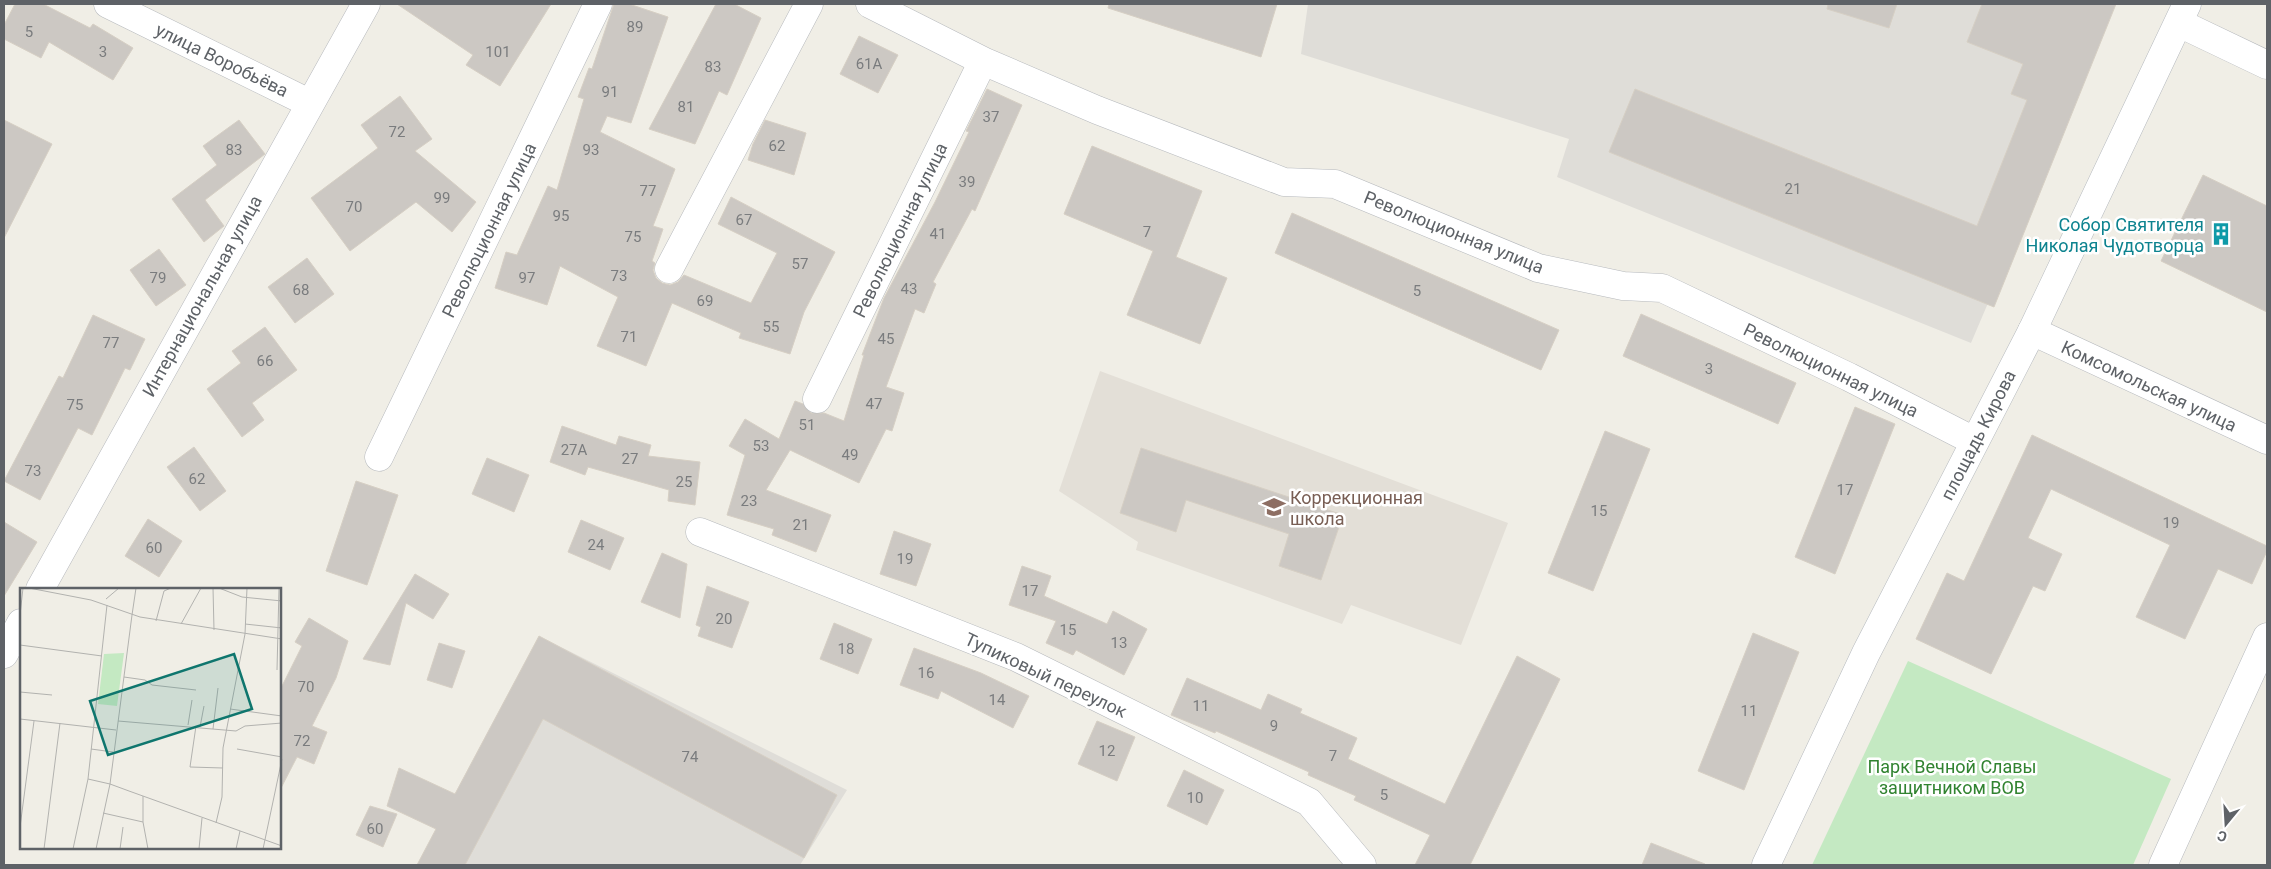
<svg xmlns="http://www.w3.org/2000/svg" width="2271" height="869" font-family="Roboto,sans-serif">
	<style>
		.industrial { fill: #dfddd8 }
		.education { fill: #e3dfd7 }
		.green { fill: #c4e9c2 }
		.building { fill: #ccc8c3; stroke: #d6cfc4 }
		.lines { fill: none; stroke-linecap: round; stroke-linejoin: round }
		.minor-casing { stroke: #b6b9bd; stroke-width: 29 }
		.tertiary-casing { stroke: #b6b9bd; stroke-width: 29 }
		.secondary-casing { stroke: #b5b9be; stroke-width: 29 }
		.minor { stroke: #fff; stroke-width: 28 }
		.tertiary { stroke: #fff; stroke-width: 28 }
		.secondary { stroke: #fff; stroke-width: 28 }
		.labels { text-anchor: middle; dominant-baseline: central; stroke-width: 5; stroke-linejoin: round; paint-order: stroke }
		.number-label { font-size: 15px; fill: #7a7c7e }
		.street-label { font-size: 18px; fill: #5e6267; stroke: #fff }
		.culture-label { font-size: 18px; fill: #0d838f; stroke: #fff; text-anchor: end }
		.education-label { font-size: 18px; fill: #785e54; stroke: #fff; text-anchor: start }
		.park-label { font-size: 18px; fill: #318330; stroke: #fff }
		.inset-road { fill: none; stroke: #b2b2af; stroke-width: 1 }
		.view { fill: #0f766e; fill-opacity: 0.15; stroke: #0f766e; stroke-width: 2.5 }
		.inset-edge { fill: none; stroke: #5e6267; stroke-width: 2.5 }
	</style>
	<rect width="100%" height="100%" fill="#f0eee6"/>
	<path class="industrial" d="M1308,4h804l3,1 -144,338 -414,-166 12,-38 -268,-85z
		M539,636l308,154 -47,75h-383z"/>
	<path class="education" d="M1100,371l408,152 -47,122 -110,-40 -9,19 -206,-74 2,-8 -79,-51z"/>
	<path class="green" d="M1908,661l263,118 -38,86h-321z"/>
	<path class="building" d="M15,4h28l47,24 3,-4 40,24 -20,32 -64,-38 -8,16 -37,-19v-14z
		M397,4h154l-51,82 -34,-21 7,-10z
		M614,4h15l39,13 -37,106 -24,-7 -7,16 75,37 -22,57 10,3 -11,32 3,2 -2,7 3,8 6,5 8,2 8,-3 6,-7 67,28 26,-50 -59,-29 13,-27 104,55 -31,60 -14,42 -51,-16 2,-5 -69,-30 -26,63 -49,-20 21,-49 -58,-31 -13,39 -52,-17 11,-36 11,3 31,-69 9,4 27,-91 -6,-2 11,-29 3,1z
		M716,4h18l27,14 -34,77 -8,-4 -24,53 -46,-15z
		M1109,4h168l-16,53 -153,-49z
		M1828,4h69l-8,24 -62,-19z
		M1982,4h134l-122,303 -385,-155 26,-63 342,137 50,-126 -16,-6 12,-30 -56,-22z
		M859,36l39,19 -20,38 -38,-19z
		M987,89l35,16 -47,106 -3,-2 -39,73 3,2 -12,29 -9,-4 -29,78 18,6 -12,38 -6,-2 -27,54 -69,-33 -24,40 65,25 -15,37 -44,-17 2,-6 -47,-14 18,-60 -16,-9 16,-27 34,20 16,-38 8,3 8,9h13l20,8 20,-66h-2l22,-57 51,-96 34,-70 -3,-1z
		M400,96l32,43 -17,12 61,51 -24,30 -36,-30 -66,49 -39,-53 67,-50 -17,-23z
		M4,120l48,24 -48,94z
		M239,120l26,34 -60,46 19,26 -20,16 -32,-43 45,-34 -14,-19z
		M765,120l41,13 -12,42 -46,-15 5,-16z
		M1092,146l110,45 -26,66 51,21 -27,66 -73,-29 26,-64 -89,-37z
		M2203,175l64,31v106l-106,-51z
		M1292,213l267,117 -18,40 -266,-117z
		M159,249l27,36 -30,21 -26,-36z
		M307,258l27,36 -39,29 -27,-36z
		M1641,314l155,69 -18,41 -155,-68z
		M93,315l52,24 -15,31 -5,-2 -33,67 -14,-7 -38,72 -36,-19 55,-105 4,2z
		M265,327l32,43 -45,33 12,17 -22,17 -35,-48 34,-26 -9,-12z
		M1855,407l40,17 -60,150 -40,-17z
		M562,426l54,19 3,-9 32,9 -3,11 52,6 -5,43 -27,-4 1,-11 -81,-23 -3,8 -35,-13z
		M1605,431l45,18 -57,142 -45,-18z
		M2032,435l235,111v5l-15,33 -34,-15 -33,70 -49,-22 34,-72 -119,-56 -23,49 34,16 -17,37 -12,-5 -42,88 -75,-35 31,-66 17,8z
		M194,447l32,44 -26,20 -33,-44z
		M1141,448l202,67 -22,65 -42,-14 10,-32 -103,-34 -10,32 -56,-19z
		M487,458l42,17 -15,37 -42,-18z
		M356,481l42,14 -31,90 -41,-14z
		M148,519l34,22 -23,36 -34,-21z
		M581,520l43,18 -14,32 -42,-18z
		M4,522l33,20 -33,54z
		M894,531l37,13 -15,42 -36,-12z
		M662,553l25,11 -7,54 -39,-16z
		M1022,566l29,10 -7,20 63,28 6,-13 34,18 -23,46 -48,-25 -3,5 -27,-12 10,-22 -47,-16z
		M415,574l34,20 -16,25 -27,-16 -16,62 -27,-6z
		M707,586l42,16 -17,46 -34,-12 3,-9 -5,-2z
		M309,618l39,23 -12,37 -24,48 15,6 -13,32 -17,-7 -17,33v-100l22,-44 -7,-4z
		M834,623l38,16 -14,35 -38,-15z
		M1753,633l46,19 -55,138 -46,-19z
		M539,636l298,159 -33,63 -261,-139 -78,146h-48l19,-36 -49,-23 12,-38 56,26z
		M439,643l26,8 -13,37 -25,-8z
		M914,648l67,25 48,23 -16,32 -72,-37 -3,8 -38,-14z
		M1517,656l43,23 -90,186h-55l15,-30 -76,-35 2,-4 -48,-21 1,-3 -93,-41 -1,2 -44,-18 16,-37 74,32 7,-16 34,15 -2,4 57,25 -9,21 97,45z
		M1097,721l38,16 -18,44 -39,-17z
		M1184,770l40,20 -17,35 -40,-19z
		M370,806l27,8 -14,33 -27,-12z
		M1651,843l54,21v1h-63z"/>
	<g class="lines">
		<defs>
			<path id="minor" d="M108,4l201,99
				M870,4l113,57 114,49 187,72 51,2 203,84 85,18 39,2 187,89 125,64
				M2179,23l88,42
				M669,269l140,-265
				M2032,331l235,109
				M817,399l166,-338
				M379,457l219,-453
				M700,532l316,125 293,145 53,63
				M2163,865l104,-228"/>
			<path id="tertiary" d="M40,589l326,-585
				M4,654l17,-31"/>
			<path id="secondary" d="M1766,865l100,-212 166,-322 155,-327"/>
		</defs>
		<use href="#minor" class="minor-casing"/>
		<use href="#tertiary" class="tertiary-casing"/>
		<use href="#secondary" class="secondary-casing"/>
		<use href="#minor" class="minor"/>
		<use href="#tertiary" class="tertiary"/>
		<use href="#secondary" class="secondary"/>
	</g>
	<defs>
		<symbol id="building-bare" viewBox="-9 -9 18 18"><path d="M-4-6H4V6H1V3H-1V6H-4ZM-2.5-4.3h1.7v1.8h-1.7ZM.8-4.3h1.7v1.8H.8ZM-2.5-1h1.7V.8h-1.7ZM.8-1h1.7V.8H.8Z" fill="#0f9aa8" stroke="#fff" stroke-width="2.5" paint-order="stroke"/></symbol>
		<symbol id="school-bare" viewBox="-9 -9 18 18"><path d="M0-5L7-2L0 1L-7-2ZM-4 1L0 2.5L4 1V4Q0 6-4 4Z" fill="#8d6e63" stroke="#fff" stroke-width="2.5" paint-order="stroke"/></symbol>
	</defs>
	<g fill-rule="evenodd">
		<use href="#building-bare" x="2205" y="218" width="32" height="32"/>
		<use href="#school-bare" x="1258" y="491" width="32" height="32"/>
	</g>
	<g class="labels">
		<g class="number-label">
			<text x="635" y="27">89</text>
			<text x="29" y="32">5</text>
			<text x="103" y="52">3</text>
			<text x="498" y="52">101</text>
			<text x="869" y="64">61А</text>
			<text x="713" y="67">83</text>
			<text x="610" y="92">91</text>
			<text x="686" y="107">81</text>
			<text x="991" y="117">37</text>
			<text x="397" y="132">72</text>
			<text x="777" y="146">62</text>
			<text x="234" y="150">83</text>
			<text x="591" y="150">93</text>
			<text x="967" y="182">39</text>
			<text x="1793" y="189">21</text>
			<text x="648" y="191">77</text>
			<text x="442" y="198">99</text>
			<text x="354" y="207">70</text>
			<text x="561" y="216">95</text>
			<text x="744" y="220">67</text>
			<text x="1147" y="232">7</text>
			<text x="938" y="234">41</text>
			<text x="633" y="237">75</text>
			<text x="800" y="264">57</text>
			<text x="619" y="276">73</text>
			<text x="158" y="278">79</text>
			<text x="527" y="278">97</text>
			<text x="909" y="289">43</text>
			<text x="301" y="290">68</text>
			<text x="1417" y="291">5</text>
			<text x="705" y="301">69</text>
			<text x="771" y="327">55</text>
			<text x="629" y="337">71</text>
			<text x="886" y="339">45</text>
			<text x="111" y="343">77</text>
			<text x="265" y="361">66</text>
			<text x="1709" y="369">3</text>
			<text x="874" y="404">47</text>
			<text x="75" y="405">75</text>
			<text x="807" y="425">51</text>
			<text x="761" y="446">53</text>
			<text x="574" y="450">27А</text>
			<text x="850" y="455">49</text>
			<text x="630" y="459">27</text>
			<text x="33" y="471">73</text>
			<text x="197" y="479">62</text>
			<text x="684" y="482">25</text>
			<text x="1845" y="490">17</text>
			<text x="749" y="501">23</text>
			<text x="1599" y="511">15</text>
			<text x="2171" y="523">19</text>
			<text x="801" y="525">21</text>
			<text x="596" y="545">24</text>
			<text x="154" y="548">60</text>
			<text x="905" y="559">19</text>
			<text x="1030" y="591">17</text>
			<text x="724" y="619">20</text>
			<text x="1068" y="630">15</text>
			<text x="1119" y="643">13</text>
			<text x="846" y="649">18</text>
			<text x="926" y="673">16</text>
			<text x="306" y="687">70</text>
			<text x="997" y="700">14</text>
			<text x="1201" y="706">11</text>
			<text x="1749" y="711">11</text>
			<text x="1274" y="726">9</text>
			<text x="302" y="741">72</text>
			<text x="1107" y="751">12</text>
			<text x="1333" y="756">7</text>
			<text x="690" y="757">74</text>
			<text x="1384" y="795">5</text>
			<text x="1195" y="798">10</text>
			<text x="375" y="829">60</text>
		</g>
		<g class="street-label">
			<text transform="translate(222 60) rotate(26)">улица Воробьёва</text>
			<text transform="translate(489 230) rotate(-64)">Революционная улица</text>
			<text transform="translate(900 230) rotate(-64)">Революционная улица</text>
			<text transform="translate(1454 232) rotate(22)">Революционная улица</text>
			<text transform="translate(202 296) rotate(-61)">Интернациональная улица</text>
			<text transform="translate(1831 370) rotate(26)">Революционная улица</text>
			<text transform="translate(2149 386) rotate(25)">Комсомольская улица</text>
			<text transform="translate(1978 435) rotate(-63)">площадь Кирова</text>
			<text transform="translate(1046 675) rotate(25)">Тупиковый переулок</text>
		</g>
		<g class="culture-label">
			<text x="2204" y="224">Собор Святителя<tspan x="2204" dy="21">Николая Чудотворца</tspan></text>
		</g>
		<g class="education-label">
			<text x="1290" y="497">Коррекционная<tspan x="1290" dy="21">школа</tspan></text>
		</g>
		<g class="park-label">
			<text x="1952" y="766">Парк Вечной Славы<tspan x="1952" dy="21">защитником ВОВ</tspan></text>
		</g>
	</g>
	<g transform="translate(20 588)">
		<rect width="261" height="261" fill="#f0eee6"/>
		<path d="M104,65l-7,53 -19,-2 6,-50z" fill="#c4e9c2"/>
		<path class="inset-road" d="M9,0l62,12 49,17 142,22M193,0l1,42M199,0l23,9 40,4M86,11l13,-11M0,27l3,-27M112,27l4,-27M136,33l8,-30 7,-3M161,36l20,-36M225,36l37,4M0,57l82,11M257,82l2,-82M104,89l21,3 7,5 44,5M0,104l32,3M210,121l52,7M0,131l96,11M98,133l118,10 9,-5 37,-3M168,137l4,-25M176,138l-6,41 33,1M180,139l4,-21M193,141l5,-41M71,161l22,3M217,161l45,8M68,191l22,5 -14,65M109,203l153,55M109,203l-19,-7 22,-169M123,208v26l5,27M83,225l40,9M196,235l6,-26 1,-49 22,-114 2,-46M0,239l14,-106M24,261l16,-126M53,261l15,-70 19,-174M100,261l3,-22M179,261l3,-31M216,261l4,-18M243,261l19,-90"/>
		<path class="view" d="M214,66l18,55 -144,46 -18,-54z"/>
		<rect width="261" height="261" class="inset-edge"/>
	</g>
	<rect width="2271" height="869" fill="none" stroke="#5e6267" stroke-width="10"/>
	<g transform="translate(2226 824) rotate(198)" stroke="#ffffff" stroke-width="4" paint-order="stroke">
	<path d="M0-4L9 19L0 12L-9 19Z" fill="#5e6267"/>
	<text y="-8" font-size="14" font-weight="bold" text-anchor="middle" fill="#5e6267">С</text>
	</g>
</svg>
